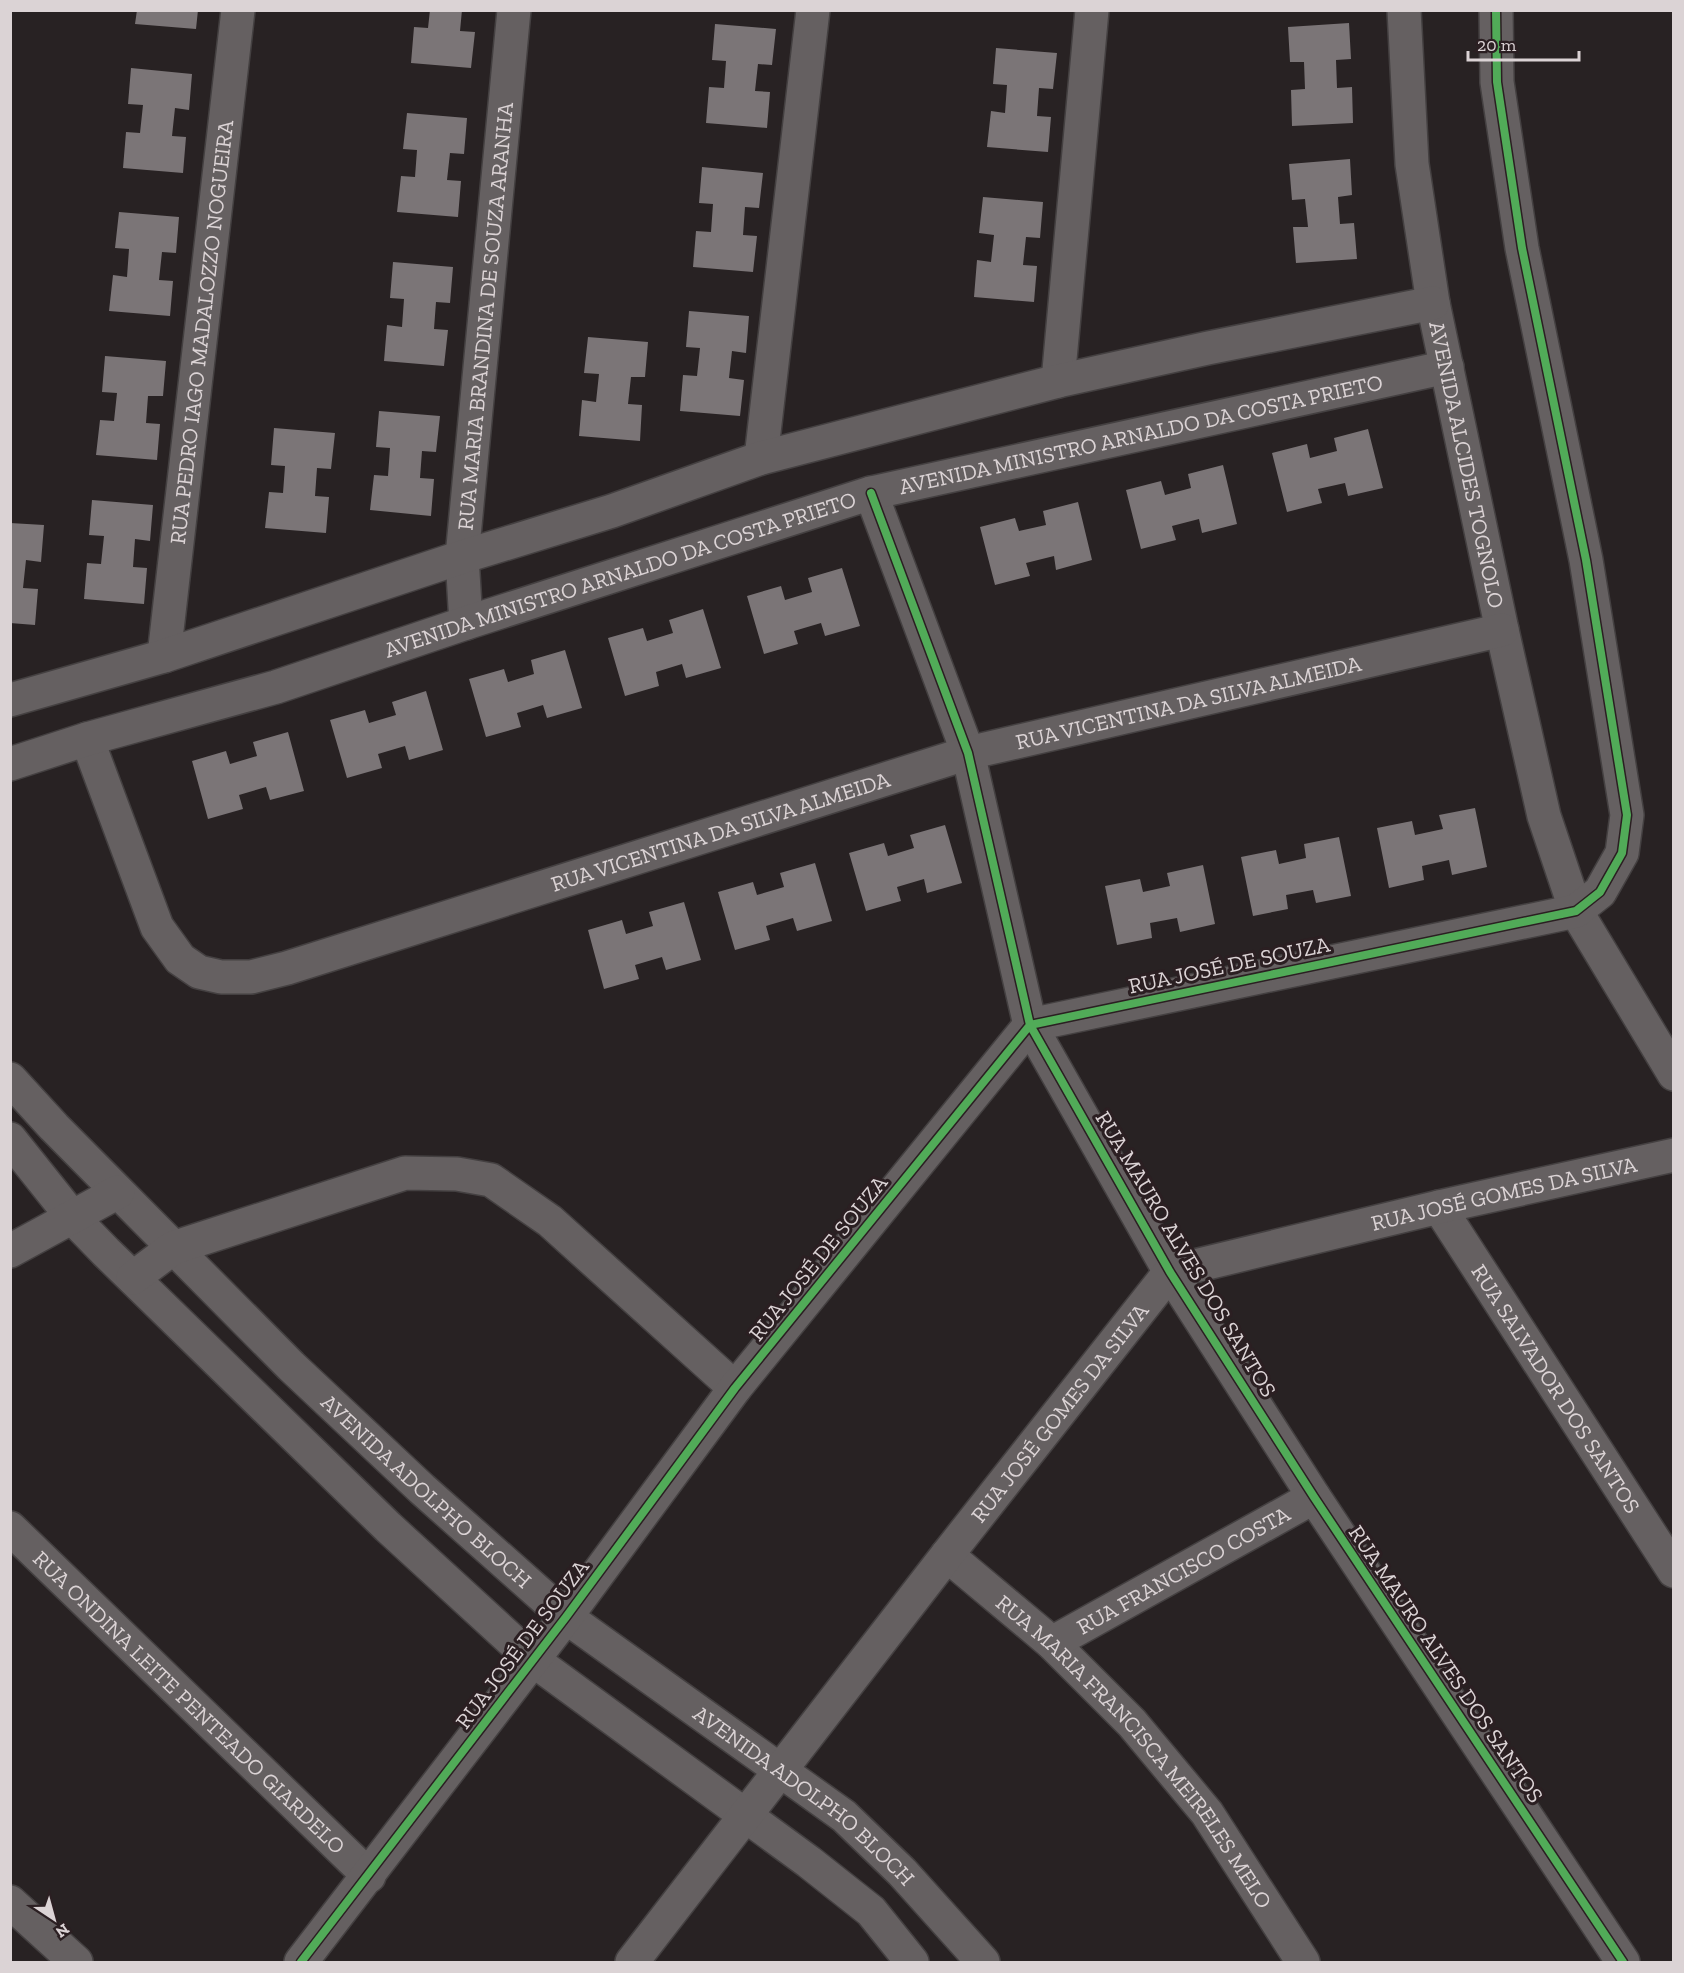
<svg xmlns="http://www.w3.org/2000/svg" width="1684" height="1973" font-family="'Zilla Slab',serif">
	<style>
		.building { fill: #7b7577 }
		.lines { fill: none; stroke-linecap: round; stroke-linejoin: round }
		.minor-casing { stroke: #444041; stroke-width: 36 }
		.minor { stroke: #656061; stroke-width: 33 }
		.cycleway-casing { stroke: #2b1f22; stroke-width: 11 }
		.cycleway { stroke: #51ab58; stroke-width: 8 }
		.labels { text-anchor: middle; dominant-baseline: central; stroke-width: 6; stroke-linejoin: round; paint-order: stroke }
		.street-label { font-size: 22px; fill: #dbd3d5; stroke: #2b1f22 }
	</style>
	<rect width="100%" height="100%" fill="#282223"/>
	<path class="building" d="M137,10h61l-2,19 -61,-5z
		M430,10h32l-2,21 15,1 -4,36 -60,-5 3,-36 14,1z
		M1349,23l2,36 -15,1 1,28 15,-1 1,36 -61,3 -1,-36 14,-1 -1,-27h-14l-2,-35z
		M715,24l61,5 -4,36 -14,-1 -3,27 15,1 -3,36 -61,-5 3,-36 15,1 2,-27 -14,-1z
		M996,48l61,5 -4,36 -14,-1 -2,28 14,1 -3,35 -61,-5 4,-36 14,2 2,-28 -14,-1z
		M131,68l61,6 -3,36 -14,-2 -3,28 14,1 -3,36 -60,-5 3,-36 14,1 3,-28 -15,-1z
		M407,113l60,5 -3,36 -14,-1 -3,27 14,1 -3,36 -61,-5 4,-36 14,1 2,-27 -14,-1z
		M1350,159l2,36 -14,2 2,27 14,-1 3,36 -61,4 -3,-36h15l-3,-28 -13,1 -3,-36z
		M702,167l61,6 -4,35 -14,-1 -2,28 14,1 -4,36 -60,-5 3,-36 15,1 2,-28 -14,-1z
		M983,197l60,5 -3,36 -14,-1 -3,28 14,1 -3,36 -60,-5 3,-37 14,2 3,-27 -15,-2z
		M119,212l60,5 -3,36 -14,-1 -3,28 14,1 -3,35 -61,-5 4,-36 14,2 2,-28 -14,-1z
		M393,262l60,5 -3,36 -14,-1 -2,27 14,1 -4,36 -60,-5 3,-36 15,2 2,-28 -14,-1z
		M689,311l60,5 -3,37 -14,-2 -3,27 15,2 -4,36 -60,-5 3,-36 14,1 3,-28 -14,-1z
		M588,337l60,5 -3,35h-14l-3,27 14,1 -2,36 -61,-5 3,-36 14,2 3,-28 -15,-1z
		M105,356l61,5 -3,35h-15l-2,27 14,1 -3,36 -61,-5 4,-35 14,1 3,-28 -15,-1z
		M379,411l61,5 -4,36 -14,-1 -2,27 14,1 -3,37 -61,-6 4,-35 14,1 2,-28 -14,-1z
		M274,428l61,5 -4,36 -14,-1 -2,28 14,1 -3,36 -61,-5 4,-36 14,1 2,-27 -14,-1z
		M1368,429l15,59 -35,8 -3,-13 -27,6 4,14 -35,9 -15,-59 35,-9 3,14 27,-7 -3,-13z
		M1223,465l14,59 -35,9 -3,-14 -27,7 4,14 -35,9 -15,-59 35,-9 4,14 26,-7 -3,-14z
		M92,500l61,5 -3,36 -15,-2 -2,28 14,1 -3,36 -60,-5 3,-36 14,1 3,-28 -15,-1z
		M1078,502l14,58 -36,10 -2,-14 -28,7 4,13 -35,9 -15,-58 35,-9 4,13 27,-6 -3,-14z
		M10,523l34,2 -3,37 -15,-2 -3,28 15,1 -3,36 -25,-2z
		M842,568l18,58 -35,10 -4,-13 -27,8 4,13 -34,10 -17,-58 34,-10 4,14 27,-8 -4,-14z
		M703,609l18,59 -35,10 -4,-14 -26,8 3,14 -34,10 -17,-58 35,-10 4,13 26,-8 -4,-13z
		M565,650l17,58 -35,10 -4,-13 -26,8 4,14 -35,10 -17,-58 35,-10 4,13 26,-8 -3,-14z
		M426,691l17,59 -34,10 -4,-14 -27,8 4,14 -35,10 -17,-58 35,-10 4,13 27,-8 -4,-13z
		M288,732l16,59 -34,9 -4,-13 -27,8 4,14 -35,10 -16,-58 34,-10 4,13 27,-8 -4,-14z
		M1475,808l12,59 -35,8 -3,-15 -27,6 2,14 -35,8 -12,-60 35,-7 3,14 28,-6 -4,-14z
		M945,825l17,58 -35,10 -3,-14 -27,8 4,14 -35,10 -17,-58 35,-10 4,13 26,-8 -4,-13z
		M1339,837l12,59 -35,7 -3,-13 -27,5 2,14 -35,7 -12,-59 35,-7 3,14 27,-6 -2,-14z
		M815,863l17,58 -35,10 -4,-13 -27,8 4,14 -35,10 -17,-58 35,-10 4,13 27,-8 -4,-14z
		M1203,865l12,59 -35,8 -3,-14 -27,5 2,15 -35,7 -12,-59 35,-7 3,13 27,-6 -3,-13z
		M684,902l17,58 -35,10 -4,-13 -27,8 4,14 -35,10 -16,-59 34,-10 4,14 27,-8 -4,-14z"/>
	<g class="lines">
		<defs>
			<g id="minor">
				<path id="s1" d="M1404,10l8,154 21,139 69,327 42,186 32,95 98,163"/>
				<path d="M1058,381l34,-371"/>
				<path d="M761,458l52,-448"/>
				<path d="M871,493l97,260 62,272 140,247 144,225 309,465"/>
				<path id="s2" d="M466,623l-4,-66 52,-547"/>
				<path id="s3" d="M164,656l74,-646"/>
				<path d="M10,700l154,-44 298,-99 150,-46 149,-53 297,-77 150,-33 225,-45"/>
				<path id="s4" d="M87,739l70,188 23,32 19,13 22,5h30l36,-9 681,-215 534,-123"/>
				<path id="s5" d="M10,764l77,-25 189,-52 190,-64 405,-130 576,-126"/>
				<path id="s6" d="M10,1079l44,48 237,239 131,123 144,128 278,199 58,56 81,90"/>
				<path d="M10,1139l63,79 33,34 282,275 145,133 276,202 62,49 41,51"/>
				<path id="s7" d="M1439,1207l235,364"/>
				<path d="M10,1251l108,-59"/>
				<path d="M133,1278l40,-30 232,-75 52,1 34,6 59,41 185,167"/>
				<path id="s8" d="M10,1528l359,348"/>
				<path id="s9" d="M947,1555l105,88 80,80 75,90 96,149"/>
				<path id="s10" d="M1052,1643l262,-146"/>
				<path d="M10,1902l66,60"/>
				<path d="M301,1962l265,-345 169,-229 295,-363 546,-114 24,-19 22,-39 5,-38 -41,-255 -64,-312 -25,-166 -1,-72"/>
				<path id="s11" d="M632,1962l315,-407 223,-283 269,-65 235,-52"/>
			</g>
		</defs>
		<use href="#minor" class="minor-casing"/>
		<use href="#minor" class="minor"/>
		<defs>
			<path id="cycleway" d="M871,493l97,260 62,272 140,247 144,225 309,465
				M301,1962l265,-345 169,-229 295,-363 546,-114 24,-19 22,-39 5,-38 -41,-255 -64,-312 -25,-166 -1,-72"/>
		</defs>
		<use href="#cycleway" class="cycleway-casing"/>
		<use href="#cycleway" class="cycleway"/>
	</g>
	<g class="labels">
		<g class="street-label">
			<text stroke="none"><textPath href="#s2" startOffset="308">RUA MARIA BRANDINA DE SOUZA ARANHA</textPath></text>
			<text stroke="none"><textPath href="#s3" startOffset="326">RUA PEDRO IAGO MADALOZZO NOGUEIRA</textPath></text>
			<text stroke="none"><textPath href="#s5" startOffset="1179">AVENIDA MINISTRO ARNALDO DA COSTA PRIETO</textPath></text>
			<text stroke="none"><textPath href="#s1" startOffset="460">AVENIDA ALCIDES TOGNOLO</textPath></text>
			<text stroke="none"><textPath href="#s5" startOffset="639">AVENIDA MINISTRO ARNALDO DA COSTA PRIETO</textPath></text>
			<text stroke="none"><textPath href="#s4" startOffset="1293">RUA VICENTINA DA SILVA ALMEIDA</textPath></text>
			<text stroke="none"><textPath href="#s4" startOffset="807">RUA VICENTINA DA SILVA ALMEIDA</textPath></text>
			<text transform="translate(1229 965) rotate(-12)">RUA JOSÉ DE SOUZA</text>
			<text stroke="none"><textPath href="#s11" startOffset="1218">RUA JOSÉ GOMES DA SILVA</textPath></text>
			<text transform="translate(1186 1254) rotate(59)">RUA MAURO ALVES DOS SANTOS</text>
			<text transform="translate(818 1258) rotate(-51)">RUA JOSÉ DE SOUZA</text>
			<text stroke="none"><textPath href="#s7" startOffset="216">RUA SALVADOR DOS SANTOS</textPath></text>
			<text stroke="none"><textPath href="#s11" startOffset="696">RUA JOSÉ GOMES DA SILVA</textPath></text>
			<text stroke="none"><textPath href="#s6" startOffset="586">AVENIDA ADOLPHO BLOCH</textPath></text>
			<text stroke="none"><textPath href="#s10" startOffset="150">RUA FRANCISCO COSTA</textPath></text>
			<text transform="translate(522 1644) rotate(-53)">RUA JOSÉ DE SOUZA</text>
			<text transform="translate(1446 1664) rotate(56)">RUA MAURO ALVES DOS SANTOS</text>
			<text stroke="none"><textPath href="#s8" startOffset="250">RUA ONDINA LEITE PENTEADO GIARDELO</textPath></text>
			<text stroke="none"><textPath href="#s9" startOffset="273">RUA MARIA FRANCISCA MEIRELES MELO</textPath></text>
			<text stroke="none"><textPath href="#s6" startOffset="1072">AVENIDA ADOLPHO BLOCH</textPath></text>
		</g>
	</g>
	<rect width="1684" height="1973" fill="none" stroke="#dbd3d5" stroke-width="24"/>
	<g transform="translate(54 1919) rotate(144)" stroke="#2b1f22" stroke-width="4.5" paint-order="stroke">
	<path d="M0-4.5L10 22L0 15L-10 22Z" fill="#dbd3d5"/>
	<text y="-9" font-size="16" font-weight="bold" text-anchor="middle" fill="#dbd3d5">N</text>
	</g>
	<path d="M1468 51v9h111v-9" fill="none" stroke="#dbd3d5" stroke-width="3"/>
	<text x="1477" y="51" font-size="18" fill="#dbd3d5" stroke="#2b1f22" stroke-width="4.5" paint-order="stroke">20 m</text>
</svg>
